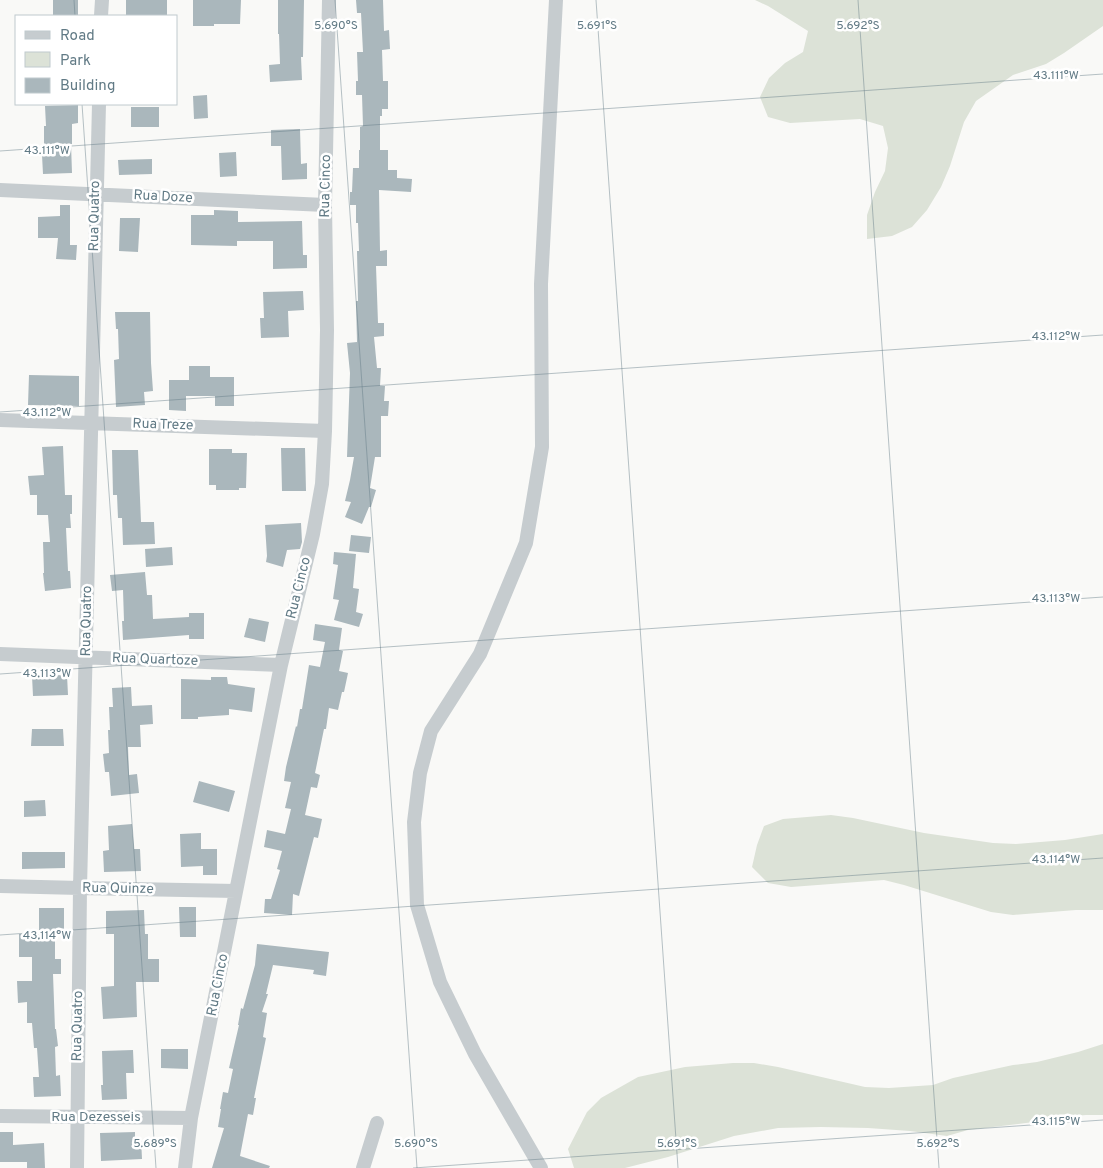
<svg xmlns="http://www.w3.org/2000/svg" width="1103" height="1168" font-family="Overpass,sans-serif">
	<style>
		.green { fill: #dce2d7 }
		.building { fill: #aab7bc }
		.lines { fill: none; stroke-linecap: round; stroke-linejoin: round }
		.street { stroke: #c6cccf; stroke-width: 14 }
		.ticks { fill: none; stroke: #617a85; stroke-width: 1; stroke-opacity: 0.45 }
		.labels { text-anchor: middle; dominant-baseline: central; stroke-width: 5; stroke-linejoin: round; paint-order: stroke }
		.street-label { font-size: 14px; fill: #617a85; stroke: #fff }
		.ticks-label { font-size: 12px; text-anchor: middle; fill: #617a85; stroke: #fff; stroke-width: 5; stroke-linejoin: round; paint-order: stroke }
	</style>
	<rect width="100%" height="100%" fill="#f9f9f7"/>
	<path class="green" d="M755,0h348v26l-39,27 -18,11 -33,11 -37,26 -12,21 -14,44 -9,21 -14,23 -15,17 -20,9 -25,3v-24l8,-23 10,-21 3,-23 -5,-22 -23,-7 -70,4 -22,-6 -8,-20 9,-19 16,-15 18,-11 5,-21 -40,-25z
		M831,815l22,3 71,15 69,10 23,1 49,-4 38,-6v76h-27l-63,5 -22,-3 -87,-27 -20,-5 -93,7 -23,-4 -16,-16 5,-22 7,-19 19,-7z
		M1103,1044v71h-17l-25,2 -27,5 -66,8 -21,6 -37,-5 -42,-3 -47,-1 -43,1 -44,8 -66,21 -43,11h-51l-6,-19 19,-37 14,-14 37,-21 47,-10 48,-4h21l24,4 87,20 24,1 44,-3 20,-7 60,-13 24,-3 41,-10z"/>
	<path class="building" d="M53,0h25v16h-25z
		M126,0h41v16h-41z
		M193,0h48l-1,24h-26v2h-21z
		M278,0h26l-1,57h-2l1,23 -32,2 -1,-17 11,-1 -1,-30h-1z
		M356,0h27l1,31 5,-1 1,19 -8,1 1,31h5v28h-6v7h-2v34h8v20h9v8l15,1 -1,13 -32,-2 1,61 7,-1v16h-11l2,57h6v13l-10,1 3,31h4l-1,18h5l-1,15h5l-1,15h-7v41h-6l-5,31 6,2 -5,17h-2l-7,17 -17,-7 6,-15 -6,-1 5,-21 4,-23h-7l3,-84 -3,-30 10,-1 -1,-41h2l-1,-50h2l-1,-28h-2v-18h-6v-13h2l1,-24h6v-18h1v-23l3,-1 -1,-31h-6v-14h2l-1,-29h6l-2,-39h-4z
		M207,95l1,23 -14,1 -1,-23z
		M78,105v18l-6,1v20h-1l1,29 -29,1 -1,-19h2v-29h2l-1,-20z
		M131,107h28v20h-28z
		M300,129l1,35 6,-1v16l-25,1 -1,-34h-10v-16z
		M236,152l1,24 -17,1 -1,-24z
		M152,159v15l-33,1 -1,-15z
		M60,205h10v40h7l-1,15 -20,-1 2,-21h-20v-21l22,-1z
		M214,210l24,1v11l64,-1 1,34h4v13l-34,1v-28h-36v5l-46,-1v-30h23z
		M120,218h20l-2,34 -19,-1z
		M303,291l1,19 -16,1 1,26 -28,1 -1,-20h4l-1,-26z
		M115,312h35l1,51 2,28 -9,1 1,13 -29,2 -2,-47 5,-1 -1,-30h-2z
		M189,366h21v11h24v29h-19v-10h-29v15l-17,-1v-30h20z
		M29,375l50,1v30l-51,-1z
		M63,446l2,49h7v19h-2l1,14h-5l2,43h2l1,17 -26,3 -2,-18h1l-1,-31h7l-2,-27h-11v-20h-7l-2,-19 16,-1 -2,-28z
		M281,448h24l1,43h-24z
		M209,449h23v4h15l-1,35h-7v2h-23v-5h-7z
		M112,450h26l3,72h13l1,22 -32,1 -1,-27h-4l-1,-23h-4z
		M301,523l1,19 -2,7 -13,1 -4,17 -17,-5 1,-6 -2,-31z
		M351,535l20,2 -2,16 -20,-2z
		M172,547l1,18 -27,2 -1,-18z
		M334,552l22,2 -3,34 6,1 -3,23 7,2 -4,13 -25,-7 5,-20 -6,-1 5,-34 -5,-1z
		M145,572l2,23h5l1,24 36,-2v-4h15v26h-15v-4l-66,5 -1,-19h2l-1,-31 -11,1 -2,-16z
		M249,618l20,4 -4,20 -21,-5z
		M315,624l27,4 -3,22 4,1 -4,20 9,2 -4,19h-2l-4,18 -9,-2 -3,21h-2l-9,44 5,2 -3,13 -6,-1 -6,28 17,4 -4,19 -4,-1 -15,59 -6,-2 -1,21 -28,-2 1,-14h6l9,-29 -3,-1 5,-18 -18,-4 3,-17 18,4 6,-25 -6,-1 6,-26 -7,-1 2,-14 10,-41 1,1 3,-18h2l7,-44 11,2 5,-25 -12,-2z
		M67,675l1,20 -35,1 -1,-20z
		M211,677h16l1,7 27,4 -3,24 -23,-3v6l-31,2v2h-17v-40l30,1z
		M131,687l1,19 20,-1 1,19 -13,1 1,22h-13l1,28 8,-1 2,19 -28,3 -2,-24h-4l-2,-18 6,-1 -1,-23h2l-1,-23h4l-1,-19z
		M32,729h31l1,17h-33z
		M199,781l36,10 -6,21 -36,-10z
		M45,800l1,16 -22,1v-16z
		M132,824l2,25h6l1,22 -37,1 -1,-21 6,-1 -1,-24z
		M201,833v16h16v26h-14v-9l-22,1 -1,-33z
		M22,852h43v16l-43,1z
		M179,907h17v30h-16z
		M39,908h25v24h-9v27h6v15h-8l2,55h1l2,17 -3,1 1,29 4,-1 1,21 -27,1 -1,-20h6l-2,-29h-3l-2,-25h-5v-21l-9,1 -1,-22h15v-24h-13v-23h20z
		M144,910l1,24h3v25h11v23h-23l1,35 -34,2 -2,-32 13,-1v-52h-8v-23z
		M257,944l72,8 -3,24 -13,-2 1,-4 -41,-5 -7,29h2l-6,18 5,1 -4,24 3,1 -12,60h2l-3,17 -5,-1 -8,42 30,10 -1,2h-57l12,-40 -6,-1 3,-18h-1l3,-17 5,1 5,-24 -4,-1 10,-43h-1l3,-17 2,1 12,-44z
		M161,1049h27v20l-27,-1z
		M133,1050l1,23h-8l1,26 -25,1 -1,-15h2l-1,-34z
		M0,1132h13v13l31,-2 1,25h-18v-6h-27z
		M135,1132v6h6l1,21 -41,2 -1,-28z"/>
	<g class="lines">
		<path class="street" d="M101,16l1,-16
			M0,190l325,15
			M0,420l325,11
			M0,654l281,11
			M0,886l80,2 156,3
			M0,1116l191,2
			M77,1168l3,-280 19,-784
			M185,1168l6,-50 90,-453 32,-131 9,-50 3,-53 2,-101 -2,-125 4,-205
			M363,1168l14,-45
			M541,1168l-66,-114 -35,-72 -23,-77 -3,-83 6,-49 11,-42 49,-77 46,-111 16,-96 -1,-163 15,-284"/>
	</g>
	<path class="ticks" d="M74,0l1,16M335,0l82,1168M596,0l82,1168M858,0l81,1168M82,104l74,1064M0,151l1103,-77M0,412l1103,-77M0,674l1103,-77M0,935l1103,-77M413,1168l690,-48"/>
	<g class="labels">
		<g class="street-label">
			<text transform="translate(326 186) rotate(-89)">Rua Cinco</text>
			<text transform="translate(163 197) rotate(3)">Rua Doze</text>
			<text transform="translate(95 216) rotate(-89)">Rua Quatro</text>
			<text transform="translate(163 425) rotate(2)">Rua Treze</text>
			<text transform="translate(299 588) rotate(-76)">Rua Cinco</text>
			<text transform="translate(87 621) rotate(-89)">Rua Quatro</text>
			<text transform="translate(155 660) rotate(2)">Rua Quartoze</text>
			<text transform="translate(118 889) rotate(1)">Rua Quinze</text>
			<text transform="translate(218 985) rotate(-79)">Rua Cinco</text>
			<text transform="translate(78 1026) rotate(-89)">Rua Quatro</text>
			<text x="96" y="1117">Rua Dezesseis</text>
		</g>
	</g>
	<g class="ticks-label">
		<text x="336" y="29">5.690°S</text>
		<text x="597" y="29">5.691°S</text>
		<text x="858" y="29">5.692°S</text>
		<text x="1056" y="79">43.111°W</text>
		<text x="47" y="154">43.111°W</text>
		<text x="1056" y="340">43.112°W</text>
		<text x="47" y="416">43.112°W</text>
		<text x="1056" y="602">43.113°W</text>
		<text x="47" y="677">43.113°W</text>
		<text x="1056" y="863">43.114°W</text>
		<text x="47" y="939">43.114°W</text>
		<text x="1056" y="1125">43.115°W</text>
		<text x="155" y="1147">5.689°S</text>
		<text x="416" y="1147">5.690°S</text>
		<text x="677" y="1147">5.691°S</text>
		<text x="938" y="1147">5.692°S</text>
	</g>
	<rect x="15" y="15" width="162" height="90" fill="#ffffff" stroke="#c0cace"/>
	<rect x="25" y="31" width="25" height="8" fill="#c6cccf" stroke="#c0cace"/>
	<text x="60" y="40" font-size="15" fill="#617a85">Road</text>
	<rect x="25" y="52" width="25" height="15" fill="#dce2d7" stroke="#c0cace"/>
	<text x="60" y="65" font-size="15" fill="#617a85">Park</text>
	<rect x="25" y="78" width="25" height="15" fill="#aab7bc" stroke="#c0cace"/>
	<text x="60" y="90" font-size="15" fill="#617a85">Building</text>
</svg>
